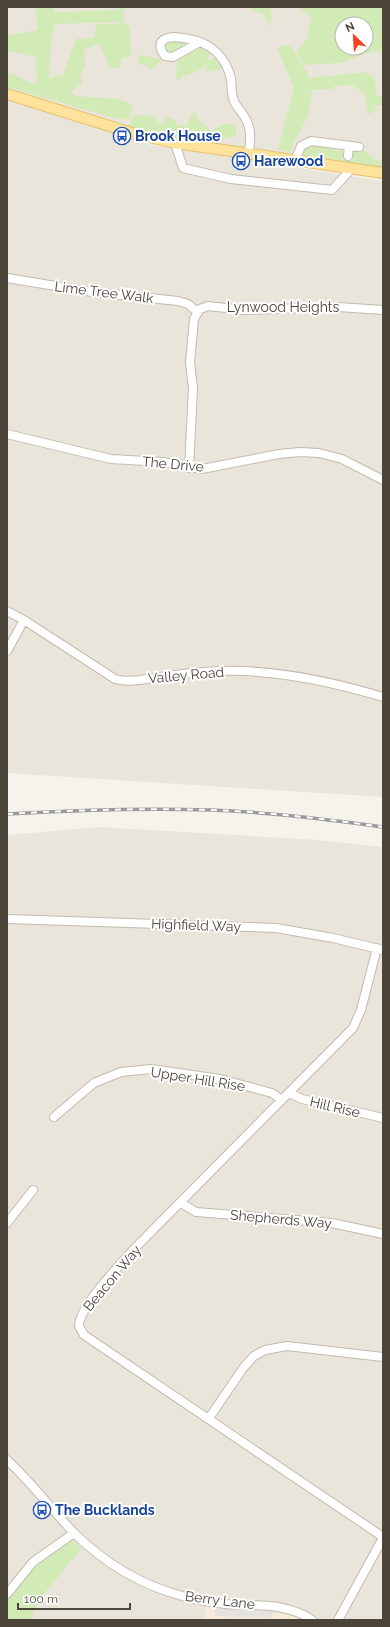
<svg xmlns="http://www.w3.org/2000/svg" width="390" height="1627" font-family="Raleway,sans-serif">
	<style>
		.residential { fill: #eae5da; fill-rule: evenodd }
		.commercial { fill: #f7ead8 }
		.green { fill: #d2eab5; fill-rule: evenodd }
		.parking { fill: #e5e3e0 }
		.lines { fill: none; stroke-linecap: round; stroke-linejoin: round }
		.minor-casing { stroke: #c2bbae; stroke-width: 10 }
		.major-casing { stroke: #e6c16a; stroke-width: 12 }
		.minor { stroke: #fff; stroke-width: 8 }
		.major { stroke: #ffe39c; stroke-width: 10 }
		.rail-casing { stroke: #9a9a9a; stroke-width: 3.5 }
		.rail { stroke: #fff; stroke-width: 2; stroke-dasharray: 6; stroke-linecap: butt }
		.labels { text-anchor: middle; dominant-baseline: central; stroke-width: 4; stroke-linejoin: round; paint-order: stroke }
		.transit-label { font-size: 14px; font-weight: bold; fill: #164399; stroke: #fff; text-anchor: start }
		.street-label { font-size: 14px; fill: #4b4439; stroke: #fff }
	</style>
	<rect width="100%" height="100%" fill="#f6f3ec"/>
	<path class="residential" d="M7,7h376v161l-129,-18 -138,-24 -109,-34zM342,24h24v24h-24z
		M7,100l144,45 232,36v616l-376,-24z
		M99,827l218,13 66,7v773h-376v-785z"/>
	<path class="commercial" d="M206,1605l70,5 12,3 17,7h-100z"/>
	<path class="green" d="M35,7h19l1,5 64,-2v-3h8l-4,4 1,12 6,4 1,29 -9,2 -3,10h-9l-10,-24 -16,6 1,15 -5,12 3,5 -12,10 3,4 45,3 14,6 -4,15 -19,-3 -98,-29 -5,1v-16c10,1 19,9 30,11l-1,-27 -29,-6v-19l2,3 29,-5zM119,12v12h-22l-3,13 -18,2 -13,36 -14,3 2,-36 4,-18 63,-2z
		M251,7h19l2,12 -3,7 -6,-12 -11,-3z
		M299,7h84v44l-13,1 -30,11 -36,2 -8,-13 11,-13 4,-21zM342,24h24v24h-24z
		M169,39l14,3 2,2 -2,4 -11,6 -7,-2 -1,-5z
		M283,45l9,2 18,31 57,-6 8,8 1,15 7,2v8h-9l3,6 -10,3 -1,-19c-12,-11 -15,-11 -31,-9l-3,3 -20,1 -4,26 -19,36 -11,-2 16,-63 -17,-38z
		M201,48l11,3 -5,8 3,1 4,-3 7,8 -2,5 -12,2 -2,-6c-8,8 -20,6 -26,15l-3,-3 1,-18z
		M141,55l20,4 -1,4 -9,6 -13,-7 -1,-4z
		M195,111l2,8 15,12c8,-6 14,-10 24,-5v10l-12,3 -16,8 -77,-16 -3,-5 6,-11h13l9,2 3,6 3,1 5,-7 8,3 2,7 5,-3 4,3 2,-6z
		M319,138l12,2 2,9 10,2 1,8 8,1 2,-10 11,1 10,9 8,1v7l-61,-9 -8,2 -9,-1 -8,-12 4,-7z
		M73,1541l8,8 -43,52 -7,19h-24c0,-6 -2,-16 1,-22 10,-22 42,-51 65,-57z"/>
	<path class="parking" d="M216,1608l57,3 -1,7 -57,-2z"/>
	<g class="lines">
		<defs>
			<path id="minor" d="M200,42l-27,15 -8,-1c-4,-5 -8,-13 0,-17 7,-4 17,-1 24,0 22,4 37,18 42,40 1,7 0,15 3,22 2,5 7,10 10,15 8,12 7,25 4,39
				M175,143l8,25 48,11 101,11 20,-22
				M348,156l1,-10
				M295,161l6,-15 10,-5 48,6
				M7,278l85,14 86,9 10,3 9,8
				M7,434l104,25 52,3 39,7 77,-15 21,-2 19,1 23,6 41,21
				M189,468l4,-79 -3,-27 4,-43 6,-10 8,-3 36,4 94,-3 45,3
				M7,611l17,9 91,59c15,4 30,0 45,-2 20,-3 39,-5 58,-6 56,-2 112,10 165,26
				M7,651l17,-31
				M7,919l269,9 57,10 50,12
				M377,948l-16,62 -8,18 -221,223c-13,15 -53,56 -53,75l5,9 299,202
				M289,1093l13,6 81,19
				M54,1117l40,-34 27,-11 30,-3 69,10 52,14 10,7
				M181,1203l15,9 136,11 51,11
				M7,1223l26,-33
				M209,1418l35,-51 10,-11 11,-6 22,-4 96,11
				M7,1460c25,23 45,50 68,74 30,29 66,51 107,62 13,4 28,6 42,8 30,2 62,-2 88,16
				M7,1594l26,-32 41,-29
				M338,1620l45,-82"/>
			<path id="major" d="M7,94l128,40 40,9 208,30"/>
		</defs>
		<use href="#minor" class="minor-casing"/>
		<use href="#major" class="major-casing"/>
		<use href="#minor" class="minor"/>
		<use href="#major" class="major"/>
		<defs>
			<path id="rail" d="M7,814c68,-4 136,-6 204,-4 57,2 115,9 172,17"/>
		</defs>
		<use href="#rail" class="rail-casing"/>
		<use href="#rail" class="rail"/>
	</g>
	<defs>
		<symbol id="bus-ring" viewBox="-11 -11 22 22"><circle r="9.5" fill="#fff" stroke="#1a4fb4" stroke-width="1.5"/><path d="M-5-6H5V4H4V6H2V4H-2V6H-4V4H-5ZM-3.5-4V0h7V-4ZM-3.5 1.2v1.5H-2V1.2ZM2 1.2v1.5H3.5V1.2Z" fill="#1a4fb4"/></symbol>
	</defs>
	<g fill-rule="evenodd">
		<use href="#bus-ring" x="112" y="126" width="20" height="20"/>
		<use href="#bus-ring" x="231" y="151" width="20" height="20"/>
		<use href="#bus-ring" x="32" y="1500" width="20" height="20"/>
	</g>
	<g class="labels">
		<g class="transit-label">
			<text x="135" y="136">Brook House</text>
			<text x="254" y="161">Harewood</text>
			<text x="55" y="1510">The Bucklands</text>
		</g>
		<g class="street-label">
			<text transform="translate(104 292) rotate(7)">Lime Tree Walk</text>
			<text x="283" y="307">Lynwood Heights</text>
			<text transform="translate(173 464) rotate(5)">The Drive</text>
			<text transform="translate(186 675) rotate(-5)">Valley Road</text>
			<text transform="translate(196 925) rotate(2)">Highfield Way</text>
			<text transform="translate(198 1079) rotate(9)">Upper Hill Rise</text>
			<text transform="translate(335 1107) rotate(13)">Hill Rise</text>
			<text transform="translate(281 1219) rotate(5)">Shepherds Way</text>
			<text transform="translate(112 1278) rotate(-50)">Beacon Way</text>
			<text transform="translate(220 1600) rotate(7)">Berry Lane</text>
		</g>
	</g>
	<rect width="390" height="1627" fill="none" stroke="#4b4439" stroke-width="16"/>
	<g transform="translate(354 36) rotate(335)"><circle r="19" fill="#ffffff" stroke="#b7b4b0"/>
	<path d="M0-3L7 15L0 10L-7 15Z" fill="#fc3f1d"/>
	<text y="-6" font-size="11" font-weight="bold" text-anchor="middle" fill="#4b4439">N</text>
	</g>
	<path d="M18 1603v6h112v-6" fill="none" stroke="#4b4439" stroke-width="2"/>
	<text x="24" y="1603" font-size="12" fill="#4b4439" stroke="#ffffff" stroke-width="3" paint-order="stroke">100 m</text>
</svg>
